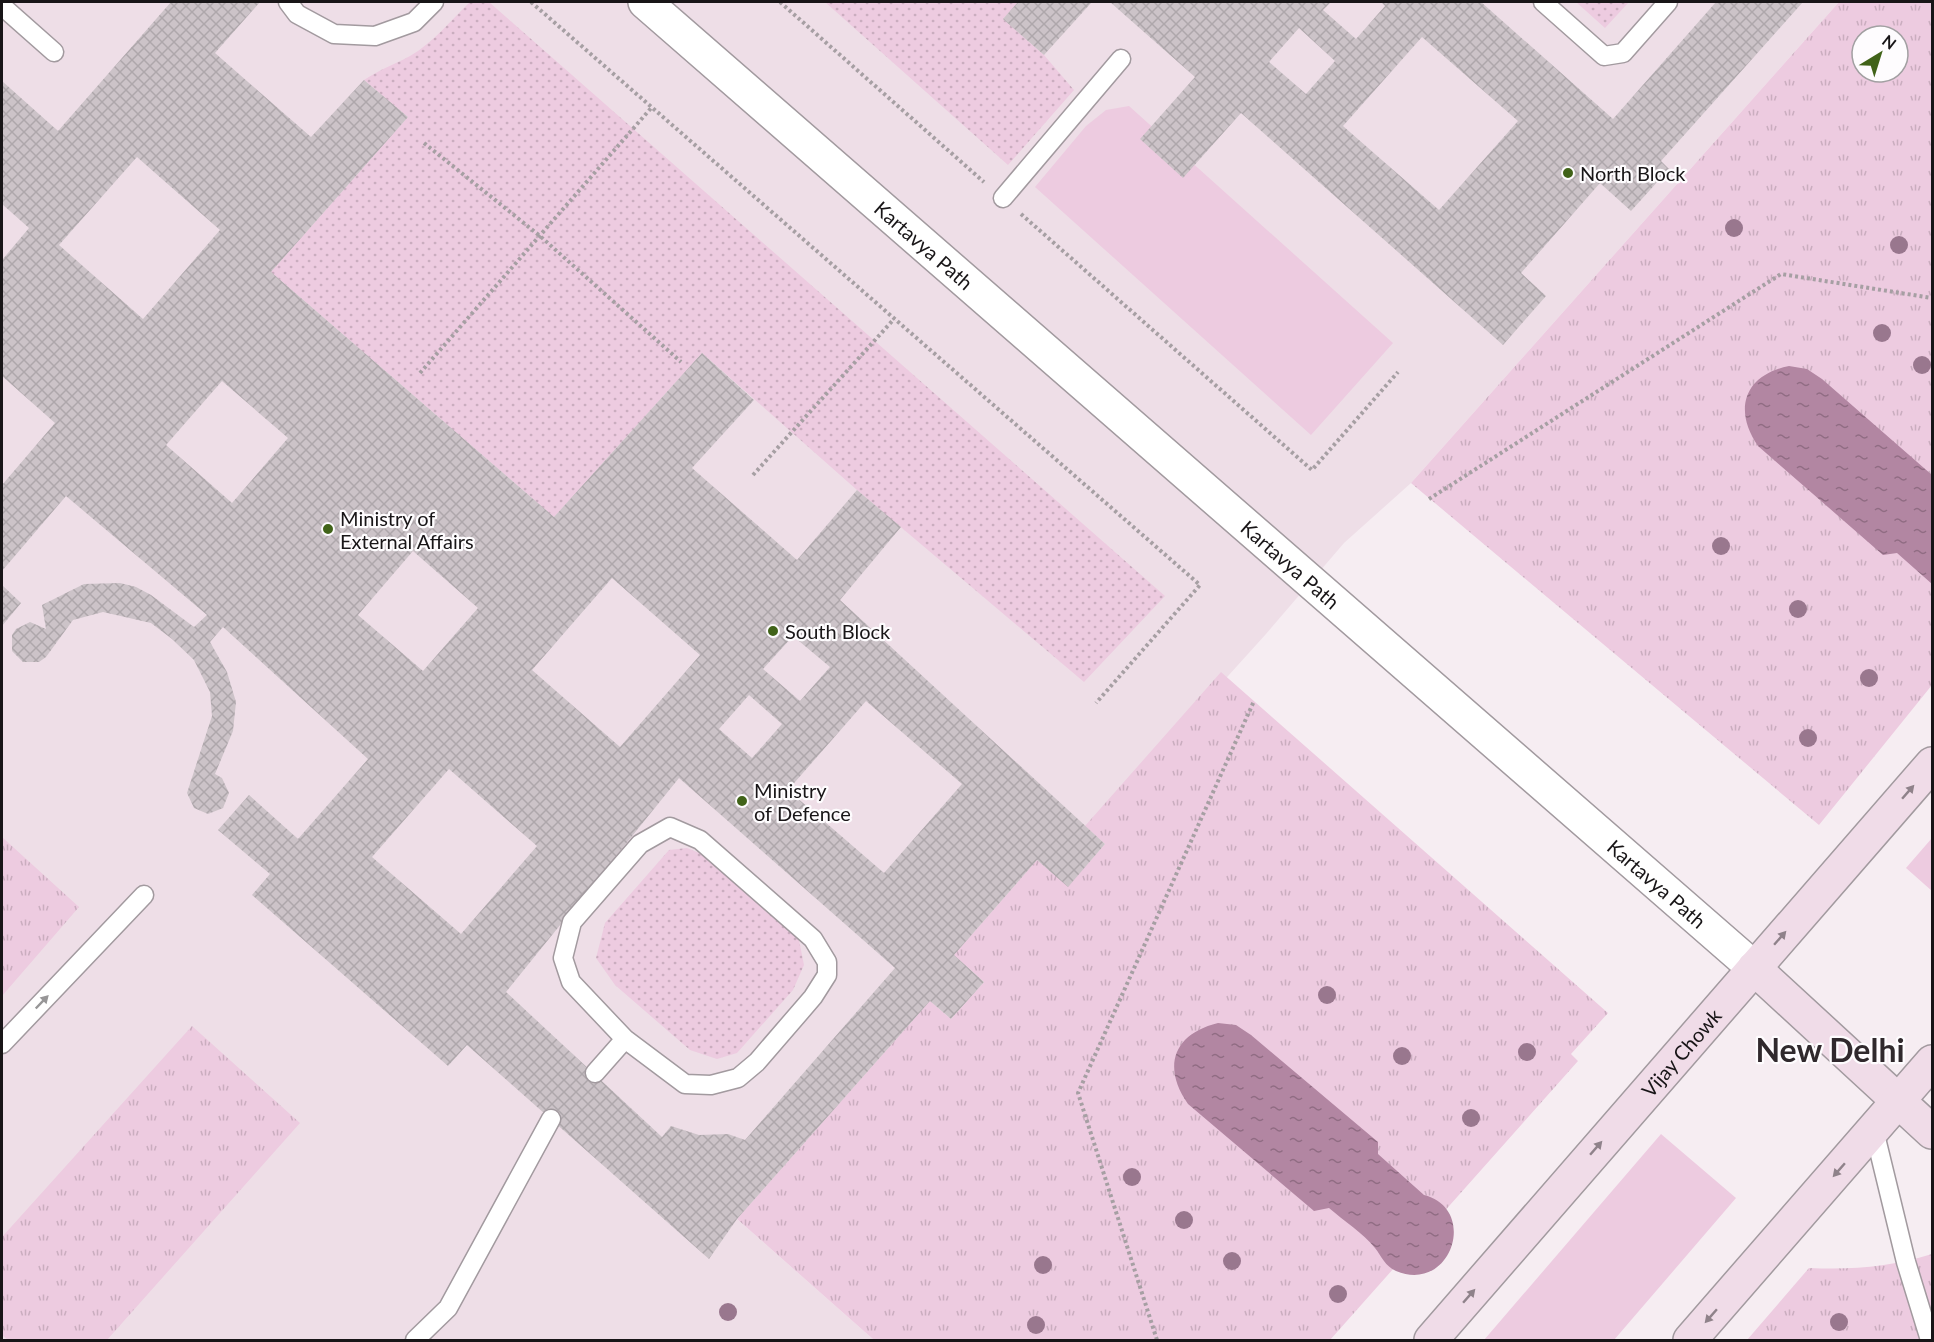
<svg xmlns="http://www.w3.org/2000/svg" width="1934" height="1342" font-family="Lato,sans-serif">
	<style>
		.built { fill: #eedee7 }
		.grass { fill: #edcbe0 }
		.park { fill: url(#park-tufts); fill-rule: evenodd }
		.garden { fill: url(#garden-dots) }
		.water { fill: url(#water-ripples) }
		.building { fill: url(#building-cross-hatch); fill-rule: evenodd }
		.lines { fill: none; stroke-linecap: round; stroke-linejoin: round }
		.service-casing { stroke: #a29a9f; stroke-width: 21 }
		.tertiary-casing { stroke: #a29a9f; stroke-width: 36 }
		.secondary-casing { stroke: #a29a9f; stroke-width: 36 }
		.path { stroke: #a69fa3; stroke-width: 4; stroke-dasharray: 3 3; stroke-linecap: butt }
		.service { stroke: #fff; stroke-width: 18 }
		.tertiary { stroke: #fff; stroke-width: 33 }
		.secondary { stroke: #f0dce8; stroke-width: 33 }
		.tree { fill: #99778e }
		.oneway { fill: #8f828a }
		.oneway2 { fill: #979697 }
		.poi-dot { fill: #416319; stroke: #fefcfe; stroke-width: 2 }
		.labels { text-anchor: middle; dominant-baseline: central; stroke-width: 4.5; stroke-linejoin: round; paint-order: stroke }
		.poi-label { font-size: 20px; fill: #181517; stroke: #fefcfe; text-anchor: start }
		.street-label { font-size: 20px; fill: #181517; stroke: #fefcfe }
		.town-label { font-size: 32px; font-weight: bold; fill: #30292d; stroke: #fefcfe }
	</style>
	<defs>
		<pattern id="park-tufts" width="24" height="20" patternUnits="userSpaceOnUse" patternTransform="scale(1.5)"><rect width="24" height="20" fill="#edcbe0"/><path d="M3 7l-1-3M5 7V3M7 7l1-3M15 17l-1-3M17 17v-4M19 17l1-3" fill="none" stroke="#caadbf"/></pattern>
		<pattern id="garden-dots" width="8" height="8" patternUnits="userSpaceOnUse" patternTransform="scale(1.5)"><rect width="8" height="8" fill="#edcbe0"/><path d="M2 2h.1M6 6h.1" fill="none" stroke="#caadbf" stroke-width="1.8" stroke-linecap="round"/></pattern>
		<pattern id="water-ripples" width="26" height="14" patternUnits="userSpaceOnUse" patternTransform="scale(1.5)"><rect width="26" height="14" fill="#b286a2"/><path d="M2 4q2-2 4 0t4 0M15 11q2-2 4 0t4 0" fill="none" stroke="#906c83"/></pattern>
		<pattern id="building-cross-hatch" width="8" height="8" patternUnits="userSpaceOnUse" patternTransform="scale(1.5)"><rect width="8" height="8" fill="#ccc3c8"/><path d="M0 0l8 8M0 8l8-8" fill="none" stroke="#aea7ab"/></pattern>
	</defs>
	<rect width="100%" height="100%" fill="#f6edf2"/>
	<path class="built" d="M2,2h1837l-428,481 -67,60 -78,91 -529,585 137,121h-872z"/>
	<path class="grass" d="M1129,106l264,237 -82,92 -276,-248 51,-61 20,-16z
		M1932,838v53l-26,-23z
		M1661,1134l75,64 -122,142h-130z"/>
	<path class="park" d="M1839,2h93v683l-113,140 -408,-342zM1862,36h36v36h-36z
		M1221,672l387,341 -37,41 7,7 -248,279h-456l-137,-121 193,-218 21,18 33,-37 -30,-27 83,-95 31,26 37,-42 -20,-18z
		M2,837l77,70 -77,89z
		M192,1026l108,97 -193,217h-99l-6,-5v-98z
		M1932,1254v86h-185l62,-72c45,2 80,-1 123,-14z"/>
	<path class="garden" d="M470,2h19l676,594 -81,86 -227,-192 -155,-137 -148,164 -283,-245 137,-155 -44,-37c15,-10 31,-16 46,-24 23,-13 41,-36 60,-54z
		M825,2h193l-15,17 41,36 30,35 -66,75z
		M1576,2h53l-24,26z
		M687,848l22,9 89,78 6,30 -11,25 -56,63 -20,6 -27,-9 -75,-65 -19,-27 9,-35 64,-73z"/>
	<path class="water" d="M1789,366l18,3 15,10 110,96v109l-35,-31 -14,2 -125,-109c-25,-36 -14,-71 31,-80z
		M1218,1023l18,2 15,10 127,107v12l46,41c55,14 27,99 -28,76 -11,-5 -14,-14 -21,-23 -12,-15 -31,-27 -46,-40l-15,3 -126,-107c-26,-37 -15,-70 30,-81z"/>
	<path class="building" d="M171,2h89l-45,51 96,84 53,-57 44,37 -137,155 283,245 148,-164 52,47 -62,68 105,92 60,-70 44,37 -61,73 265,244 -37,43 -31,-27 -83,95 30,27 -33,37 -21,-18 -193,218 -28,40 -242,-214 -19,21 -196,-171 18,-21 -52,-44 31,-35 49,44 70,-80 -145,-132 -13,15 17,30 9,30 -3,29 -18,43 7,4 7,15 -6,15 -15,6 -14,-6 -7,-15 25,-77 -2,-24 -16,-32 -22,-21 -21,-16 -48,-11 -30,8 -27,37 -7,5h-16l-11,-11v-16l4,-6 14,-7 16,7 -4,-24 42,-21 36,-1 16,4 15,8 43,32 13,-12 -141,-119 -64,75v-86l53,-62 -53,-47v-116l27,-32 -27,-24v-123l56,50zM137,157l83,73 -77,89 -84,-74zM222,381l66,57 -56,65 -66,-58zM413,551l65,57 -55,63 -65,-56zM612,578l88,77 -80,92 -88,-77zM793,636l37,31 -30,34 -37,-32zM749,695l33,29 -30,34 -33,-29zM866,701l96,83 -78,89 -96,-83zM449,769l88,77 -76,88 -89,-77zM679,778l216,190 -150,172 -17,-6 -29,1 -28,-9 -9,11 -156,-145z
		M1018,2h74l-48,53 -41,-36z
		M1110,2h221l-8,8 33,29 29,-33 -4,-4h100l132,117 103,-117h87l-142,159 8,8 -38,42 -31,-28 -79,90 25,23 -43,49 -262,-232 -58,65 -43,-39 55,-62zM1299,28l36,33 -29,33 -37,-32zM1422,37l96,84 -79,89 -96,-84z
		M2,585l19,18 -19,23z"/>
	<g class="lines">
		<defs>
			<path id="service" d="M288,2l9,12 37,20 41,2 39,-14 20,-20
				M1543,2l61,54 19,-3 45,-51
				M2,6l52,46
				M1003,198l118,-139
				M670,827l30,13 113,99 14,23v13l-14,22 -56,65 -19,16 -27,7 -26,-1 -60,-45 -54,-57 -8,-24 9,-36 68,-78z
				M2,1044l142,-149
				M595,1073l30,-34
				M1874,1130l32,132 24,78
				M415,1340l33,-32 103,-189"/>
			<g id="tertiary">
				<path id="s1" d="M645,2l1109,966"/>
			</g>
			<g id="secondary">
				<path d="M1754,968l178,164"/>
				<path id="s2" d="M1431,1340l501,-576"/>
				<path d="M1690,1340l242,-278"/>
			</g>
		</defs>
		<use href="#service" class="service-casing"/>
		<use href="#tertiary" class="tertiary-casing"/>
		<use href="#secondary" class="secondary-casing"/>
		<path class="path" d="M531,2l669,583 -104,118
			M780,2l204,180
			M424,143l116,93 141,126
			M1021,214l291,256 86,-98
			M420,373l232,-266
			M753,475l141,-156
			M1429,499l352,-225 151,24
			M1157,1340l-79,-247 176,-392"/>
		<use href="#service" class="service"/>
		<use href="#tertiary" class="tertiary"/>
		<use href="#secondary" class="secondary"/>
	</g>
	<g class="tree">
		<circle cx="1734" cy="228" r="9"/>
		<circle cx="1899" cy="245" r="9"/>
		<circle cx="1882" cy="333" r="9"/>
		<circle cx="1922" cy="365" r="9"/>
		<circle cx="1721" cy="546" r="9"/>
		<circle cx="1798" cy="609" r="9"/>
		<circle cx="1869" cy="678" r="9"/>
		<circle cx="1808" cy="738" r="9"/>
		<circle cx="1327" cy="995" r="9"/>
		<circle cx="1527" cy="1052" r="9"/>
		<circle cx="1402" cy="1056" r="9"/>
		<circle cx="1471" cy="1118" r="9"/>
		<circle cx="1132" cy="1177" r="9"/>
		<circle cx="1184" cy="1220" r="9"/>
		<circle cx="1232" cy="1261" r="9"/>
		<circle cx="1043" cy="1265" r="9"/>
		<circle cx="1338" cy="1294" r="9"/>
		<circle cx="728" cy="1312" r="9"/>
		<circle cx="1839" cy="1322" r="9"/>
		<circle cx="1036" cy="1325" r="9"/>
	</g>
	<defs><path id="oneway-solid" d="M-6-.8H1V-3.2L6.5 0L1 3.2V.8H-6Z" transform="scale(1.5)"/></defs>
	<g class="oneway">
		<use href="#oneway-solid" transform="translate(1908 792) rotate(-49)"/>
		<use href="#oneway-solid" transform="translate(1780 938) rotate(-49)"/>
		<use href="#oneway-solid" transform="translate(1596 1148) rotate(-49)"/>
		<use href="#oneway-solid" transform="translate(1839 1170) rotate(131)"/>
		<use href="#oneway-solid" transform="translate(1469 1296) rotate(-49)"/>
		<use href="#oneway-solid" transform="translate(1711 1316) rotate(131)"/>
	</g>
	<use class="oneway2" href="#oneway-solid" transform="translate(42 1002) rotate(-46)"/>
	<g class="poi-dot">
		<circle cx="1568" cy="173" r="6"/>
		<circle cx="328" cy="529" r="6"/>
		<circle cx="773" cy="631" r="6"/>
		<circle cx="742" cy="801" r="6"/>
	</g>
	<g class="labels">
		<g class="poi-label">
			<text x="1580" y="173">North Block</text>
			<text x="340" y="518">Ministry of<tspan x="340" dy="23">External Affairs</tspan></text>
			<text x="785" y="631">South Block</text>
			<text x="754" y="790">Ministry<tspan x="754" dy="23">of Defence</tspan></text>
		</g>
		<g class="street-label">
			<text stroke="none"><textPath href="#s1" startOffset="370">Kartavya Path</textPath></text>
			<text stroke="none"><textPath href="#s1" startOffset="856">Kartavya Path</textPath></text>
			<text stroke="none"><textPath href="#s1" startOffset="1342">Kartavya Path</textPath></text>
			<text stroke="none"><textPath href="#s2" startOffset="381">Vijay Chowk</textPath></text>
		</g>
		<g class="town-label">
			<text x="1830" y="1049">New Delhi</text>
		</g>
	</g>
	<rect width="1934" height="1342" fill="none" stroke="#181517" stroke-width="6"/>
	<g transform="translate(1880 54) rotate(38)"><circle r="28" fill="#fefcfe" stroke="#a2a0a2" stroke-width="1.5"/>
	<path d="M0-4.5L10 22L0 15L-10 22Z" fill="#416319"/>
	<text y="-9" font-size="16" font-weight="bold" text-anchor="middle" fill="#181517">N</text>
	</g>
</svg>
